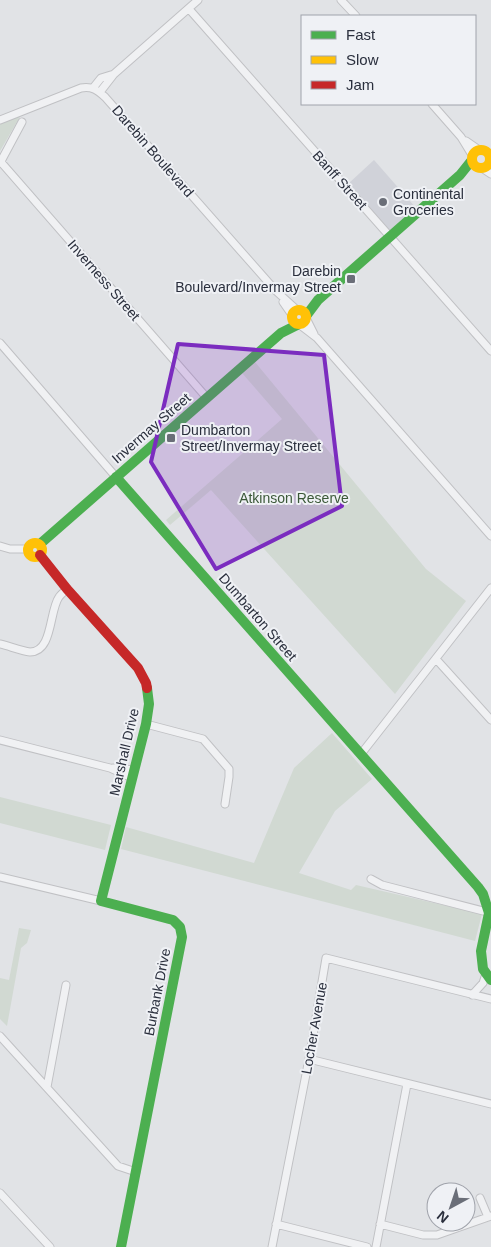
<svg xmlns="http://www.w3.org/2000/svg" width="491" height="1247" font-family="Arial,sans-serif">
	<style>
		.built { fill: #d0d2d9 }
		.green { fill: #d1d9d2 }
		.lines { fill: none; stroke-linecap: round; stroke-linejoin: round }
		.street-casing { stroke: #c0c1c4; stroke-width: 9 }
		.street { stroke: #f0f1f3; stroke-width: 7 }
		.fast { stroke: #4caf50; stroke-width: 10 }
		.slow { stroke: #ffc107; stroke-width: 10 }
		.jam { stroke: #c62828; stroke-width: 10 }
		.marked { fill: #7b2cbf; fill-opacity: 0.2; stroke: #7b2cbf; stroke-width: 4; stroke-linejoin: round }
		.poi-dot { fill: #6a6e78; stroke: #eff1f5; stroke-width: 2 }
		.labels { text-anchor: middle; dominant-baseline: central; stroke-width: 4; stroke-linejoin: round; paint-order: stroke }
		.street-label { font-size: 14px; fill: #2a2f3d; stroke: #eff1f5 }
		.poi-label { font-size: 14px; fill: #2a2f3d; stroke: #eff1f5; text-anchor: start }
		.park-label { font-size: 14px; fill: #3b5838; stroke: #eff1f5 }
	</style>
	<rect width="100%" height="100%" fill="#e1e3e6"/>
	<path class="built" d="M374,160l42,48 -26,24 -42,-48z"/>
	<path class="green" d="M21,115l-21,36v-28z
		M255,362l171,207 40,32 -71,93 -184,-204 -41,35 -4,-5 116,-101 -40,-46z
		M332,733l40,46 -37,32 -36,62 52,17 5,-5 126,29 -7,27 -354,-92 5,-22 128,36 40,-95z
		M0,797l111,28 -6,25 -105,-27z
		M19,928l12,2 -4,13 -6,5 -14,78 -7,-7v-41l9,2z"/>
	<g class="lines">
		<defs>
			<path id="street" d="M341,0l15,16
				M189,9l302,342
				M93,88l8,-10 13,-4
				M100,92l14,-18 84,-74
				M432,104l29,33 11,18
				M0,120l81,-32c11,-2 16,2 24,9l171,194 21,19
				M466,141l13,9
				M0,161l207,237
				M0,163l22,-41
				M490,163l1,2
				M482,168l9,6
				M283,302l9,13
				M306,318l8,16
				M300,325l17,13 174,198
				M0,343l116,134
				M0,546l10,3h18
				M0,644c9,2 21,7 30,8 23,0 19,-41 29,-55 2,-3 6,-6 8,-8
				M436,659l55,61
				M146,724l57,15 26,30v8l-4,27
				M0,740l110,28 22,10
				M361,754l130,-166
				M113,768l21,2
				M0,877l101,24
				M371,879l11,6 109,28
				M472,995l11,-12 3,-9
				M0,1036l118,130 18,6
				M309,1059l182,45
				M47,1087l19,-102
				M0,1193l50,54
				M480,1198l8,19
				M276,1224l91,23
				M380,1224l43,11h14l54,-19
				M272,1247l37,-188 17,-101 165,41
				M376,1247l31,-163"/>
		</defs>
		<use href="#street" class="street-casing"/>
		<use href="#street" class="street"/>
		<path class="fast" d="M306,316l12,-16 142,-125 12,-15
			M116,477l362,410 5,7 6,19 -8,38 2,18 8,11
			M40,544l241,-211 16,-8
			M121,1247l61,-310 -2,-10 -7,-7 -72,-19 45,-177 3,-20 -2,-16"/>
		<path class="slow" d="M472 159a9 9 0 1 1 18 0a9 9 0 1 1-18 0Z
			M292 317a7 7 0 1 1 14 0a7 7 0 1 1-14 0Z
			M28 550a7 7 0 1 1 14 0a7 7 0 1 1-14 0Z"/>
		<path class="jam" d="M40,555l27,34 71,79 8,15 1,5"/>
	</g>
	<path class="marked" d="M178,344l146,11 18,151 -126,63 -65,-107z"/>
	<g class="poi-dot">
		<circle cx="383" cy="202" r="5"/>
		<rect x="346" y="274" width="10" height="10" rx="2.5"/>
		<rect x="166" y="433" width="10" height="10" rx="2.5"/>
	</g>
	<g class="labels">
		<g class="street-label">
			<text transform="translate(153 151) rotate(49)">Darebin Boulevard</text>
			<text transform="translate(340 180) rotate(48)">Banff Street</text>
			<text transform="translate(104 280) rotate(49)">Inverness Street</text>
			<text transform="translate(151 428) rotate(-41)">Invermay Street</text>
			<text transform="translate(258 617) rotate(49)">Dumbarton Street</text>
			<text transform="translate(124 752) rotate(-77)">Marshall Drive</text>
			<text transform="translate(157 992) rotate(-79)">Burbank Drive</text>
			<text transform="translate(314 1028) rotate(-80)">Locher Avenue</text>
		</g>
		<g class="poi-label">
			<text x="393" y="194">Continental<tspan x="393" dy="16">Groceries</tspan></text>
			<text x="341" y="271" text-anchor="end">Darebin<tspan x="341" dy="16">Boulevard/Invermay Street</tspan></text>
			<text x="181" y="430">Dumbarton<tspan x="181" dy="16">Street/Invermay Street</tspan></text>
		</g>
		<g class="park-label">
			<text x="294" y="498">Atkinson Reserve</text>
		</g>
	</g>
	<rect x="301" y="15" width="175" height="90" fill="#eff1f5" stroke="#a0a3ab"/>
	<rect x="311" y="31" width="25" height="8" fill="#4caf50" stroke="#a0a3ab"/>
	<text x="346" y="40" font-size="15" fill="#2a2f3d">Fast</text>
	<rect x="311" y="56" width="25" height="8" fill="#ffc107" stroke="#a0a3ab"/>
	<text x="346" y="65" font-size="15" fill="#2a2f3d">Slow</text>
	<rect x="311" y="81" width="25" height="8" fill="#c62828" stroke="#a0a3ab"/>
	<text x="346" y="90" font-size="15" fill="#2a2f3d">Jam</text>
	<g transform="translate(451 1207) rotate(220)"><circle r="24" fill="#eff1f5" stroke="#a0a3ab"/>
	<path d="M0-4L9 19L0 12L-9 19Z" fill="#6a6e78"/>
	<text y="-8" font-size="14" font-weight="bold" text-anchor="middle" fill="#2a2f3d">N</text>
	</g>
</svg>
